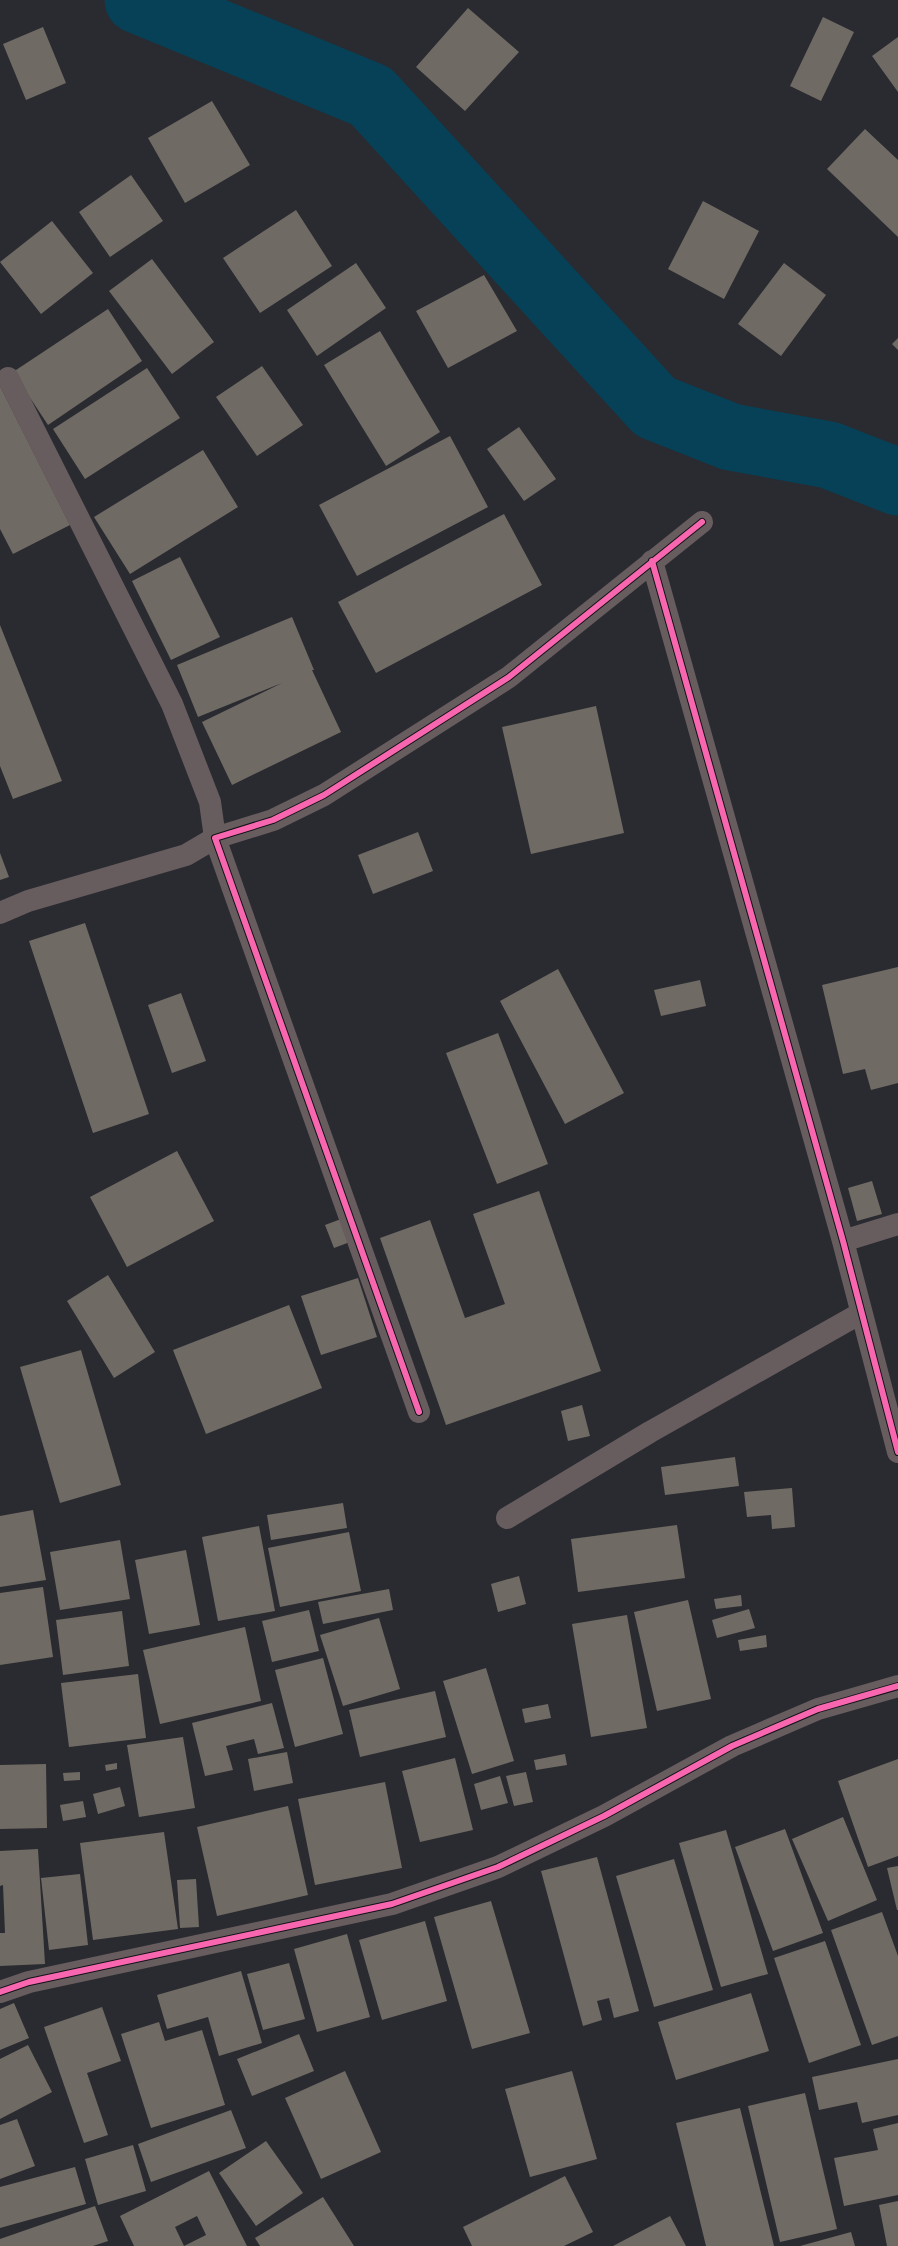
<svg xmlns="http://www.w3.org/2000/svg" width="898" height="2246" font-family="'DM Sans',sans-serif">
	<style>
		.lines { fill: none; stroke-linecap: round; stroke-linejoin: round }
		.river { stroke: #064157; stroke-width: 67 }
		.building { fill: #706a64 }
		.minor { stroke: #675c5e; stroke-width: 22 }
		.cycleway-casing { stroke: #121216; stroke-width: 8 }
		.cycleway { stroke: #f766af; stroke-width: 6 }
	</style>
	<rect width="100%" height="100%" fill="#2a2b30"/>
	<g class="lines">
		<path class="river" d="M138,0l233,96 284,311 76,30 98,18 69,27"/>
	</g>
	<path class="building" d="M468,8l51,44 -54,59 -49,-44z
		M823,17l31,15 -33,69 -31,-15z
		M43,27l23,56 -40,17 -23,-56z
		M898,37v55l-26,-36z
		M212,101l38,64 -65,38 -37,-65z
		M865,129l33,31v77l-71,-68z
		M131,175l32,46 -53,36 -31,-45z
		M703,201l56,30 -35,68 -56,-30z
		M296,210l36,56 -72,47 -37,-55z
		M52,221l41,52 -52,41 -41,-52z
		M152,259l62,83 -42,32 -63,-83z
		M356,263l30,45 -69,48 -30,-46z
		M784,263l42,32 -45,61 -43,-32z
		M484,275l33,56 -69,37 -32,-57z
		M108,309l34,52 -94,64 -35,-53z
		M380,331l60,101 -54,34 -62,-101z
		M898,338v12l-6,-6z
		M262,366l41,59 -46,31 -41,-59z
		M147,368l33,50 -95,61 -32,-50z
		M0,386l70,139 -57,29 -13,-25z
		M519,427l37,52 -32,22 -37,-52z
		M450,436l38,71 -131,69 -38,-71z
		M203,450l35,57 -108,67 -36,-57z
		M504,514l38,71 -166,88 -38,-71z
		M180,557l40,80 -49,23 -39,-79z
		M292,617l22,53h-2l29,62 -109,53 -30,-63 80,-39 -84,34 -21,-52z
		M0,625l62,156 -49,18 -13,-33z
		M596,706l28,127 -93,21 -29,-127z
		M418,832l15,39 -60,23 -15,-39z
		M0,853l9,24 -9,3z
		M85,923l64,191 -56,19 -64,-192z
		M898,967v116l-27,7 -6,-21 -22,5 -21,-89z
		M558,969l66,124 -59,31 -65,-123z
		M700,980l6,26 -45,10 -7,-26z
		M181,993l25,68 -34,12 -24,-68z
		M498,1033l50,131 -51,20 -51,-131z
		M177,1151l37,70 -87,46 -37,-70z
		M872,1181l10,33 -25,7 -9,-33z
		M539,1191l62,180 -155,54 -66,-187 50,-18 35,98 40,-14 -32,-90z
		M341,1219l9,23 -16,6 -9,-23z
		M108,1275l47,77 -41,26 -47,-77z
		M358,1278l19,59 -56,18 -20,-59z
		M289,1305l33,83 -116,46 -33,-84z
		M81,1350l40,135 -61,18 -40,-136z
		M582,1405l8,31 -22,5 -7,-30z
		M735,1457l4,29 -74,9 -4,-28z
		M792,1488l3,39 -23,2 -1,-14 -24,2 -3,-25z
		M343,1503l4,25 -76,12 -4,-25z
		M33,1510l13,70 -46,7v-71z
		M677,1525l8,53 -107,14 -7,-53z
		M259,1526l16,85 -57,10 -16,-84z
		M349,1532l12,59 -81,16 -12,-59z
		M120,1540l10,59 -70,11 -10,-58z
		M186,1550l14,75 -51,9 -14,-74z
		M519,1576l7,28 -28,8 -7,-28z
		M43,1587l10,70 -53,8v-72z
		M389,1589l4,21 -70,14 -5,-22z
		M741,1595l1,11 -26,3 -2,-10z
		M688,1600l23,99 -54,12 -23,-99z
		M749,1609l6,19 -38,10 -5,-18z
		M309,1610l10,41 -47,11 -10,-41z
		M122,1611l7,55 -66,9 -7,-55z
		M627,1615l20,113 -56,9 -19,-113z
		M379,1618l21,71 -57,17 -23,-71z
		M245,1627l16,74 -101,23 -17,-74z
		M766,1635l1,12 -27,4 -2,-11z
		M323,1658l20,76 -48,13 -20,-77z
		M486,1668l28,93 -42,13 -29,-93z
		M138,1674l8,64 -77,9 -8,-64z
		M435,1691l11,46 -86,20 -11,-47z
		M272,1703l12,45 -26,6 -4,-15 -28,7 7,24 -28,6 -13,-53z
		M548,1704l3,14 -26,5 -3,-14z
		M183,1737l12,71 -56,9 -12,-72z
		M287,1752l6,31 -39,8 -6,-32z
		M565,1754l2,11 -31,5 -2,-10z
		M455,1758l18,72 -53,12 -18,-71z
		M898,1759v97l-30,11 -30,-86z
		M117,1763v6l-11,2 -1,-6z
		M46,1764l1,64 -47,1v-64z
		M80,1772v8l-16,1 -1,-8z
		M526,1772l7,30 -19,4 -8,-30z
		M500,1776l8,27 -27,7 -7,-26z
		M385,1782l17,86 -87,17 -17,-86z
		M120,1787l5,19 -27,8 -5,-20z
		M83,1801l3,16 -23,4 -3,-16z
		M288,1806l20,89 -91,21 -20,-89z
		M843,1817l34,83 -49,21 -36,-82z
		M785,1829l38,104 -50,18 -38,-104z
		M726,1830l42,144 -47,13 -42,-144z
		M164,1832l14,97 -85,11 -13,-97z
		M38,1849l7,115 -45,2v-33h5l-2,-48 -3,1v-35z
		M597,1857l42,154 -25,7 -5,-20 -12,3 5,19 -19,6 -42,-155z
		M674,1859l39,131 -59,17 -38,-131z
		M898,1866v44h-1l-10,-42z
		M80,1874l8,71 -39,5 -8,-72z
		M196,1879l3,48 -19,1 -3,-48z
		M491,1901l39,132 -58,16 -38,-132z
		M882,1912l16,44v80l-26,9 -41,-115z
		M425,1921l22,80 -65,19 -23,-80z
		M347,1934l23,83 -53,15 -23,-83z
		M825,1941l36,104 -52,18 -35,-105z
		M289,1963l16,56 -42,11 -16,-56z
		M241,1971l21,72 -43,13 -11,-39 -41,12 -10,-34z
		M751,1993l18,58 -93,29 -18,-58z
		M14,2003l15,35 -29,12v-41z
		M102,2007l19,54 -34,12 21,62 -24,8 -40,-116z
		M159,2022l6,19 37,-11 23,75 -74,23 -30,-94z
		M299,2034l15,37 -62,25 -15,-37z
		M28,2045l24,47 -52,27v-60z
		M898,2059v56l-36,8 -5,-21 -38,8 -7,-33z
		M345,2071l36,81 -60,27 -36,-81z
		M572,2071l25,88 -67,18 -25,-88z
		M805,2093l32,136 -57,13 -32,-136z
		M740,2108l34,138h-68l-30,-123z
		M231,2110l15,38 -95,34 -13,-38z
		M17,2119l18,47 -35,13v-54z
		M898,2123v72l-54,11 -10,-48 44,-8 -5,-21z
		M266,2141l37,52 -47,33 -37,-53z
		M133,2145l13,46 -48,14 -13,-46z
		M75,2167l11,37 -86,24v-41z
		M209,2171l38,75h-63l22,-11 -9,-19 -22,11 9,19h-50l-14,-30z
		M565,2176l28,56 -29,14h-92l-9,-19z
		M323,2197l31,49h-94l-5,-8z
		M898,2201v45h-11l-8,-41z
		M95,2206l13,35 -15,5h-93v-7z
		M670,2216l16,30h-73z
		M851,2232l4,14h-55z"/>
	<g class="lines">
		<path class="minor" d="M652,561l191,680 55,211
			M0,913l28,-12 158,-46 29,-17 -5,-36 -38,-98 -164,-326
			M843,1241l55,-17
			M419,1412l-204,-574 58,-18 51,-25 185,-118 193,-155
			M507,1518l143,-86 211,-119
			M0,1992l29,-10 363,-78 106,-37 106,-51 128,-70 86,-37 80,-23"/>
		<defs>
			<path id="cycleway" d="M652,561l191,680 55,211
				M419,1412l-204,-574 58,-18 51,-25 185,-118 193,-155
				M0,1992l29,-10 363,-78 106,-37 106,-51 128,-70 86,-37 80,-23"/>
		</defs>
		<use href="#cycleway" class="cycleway-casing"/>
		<use href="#cycleway" class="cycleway"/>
	</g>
</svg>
